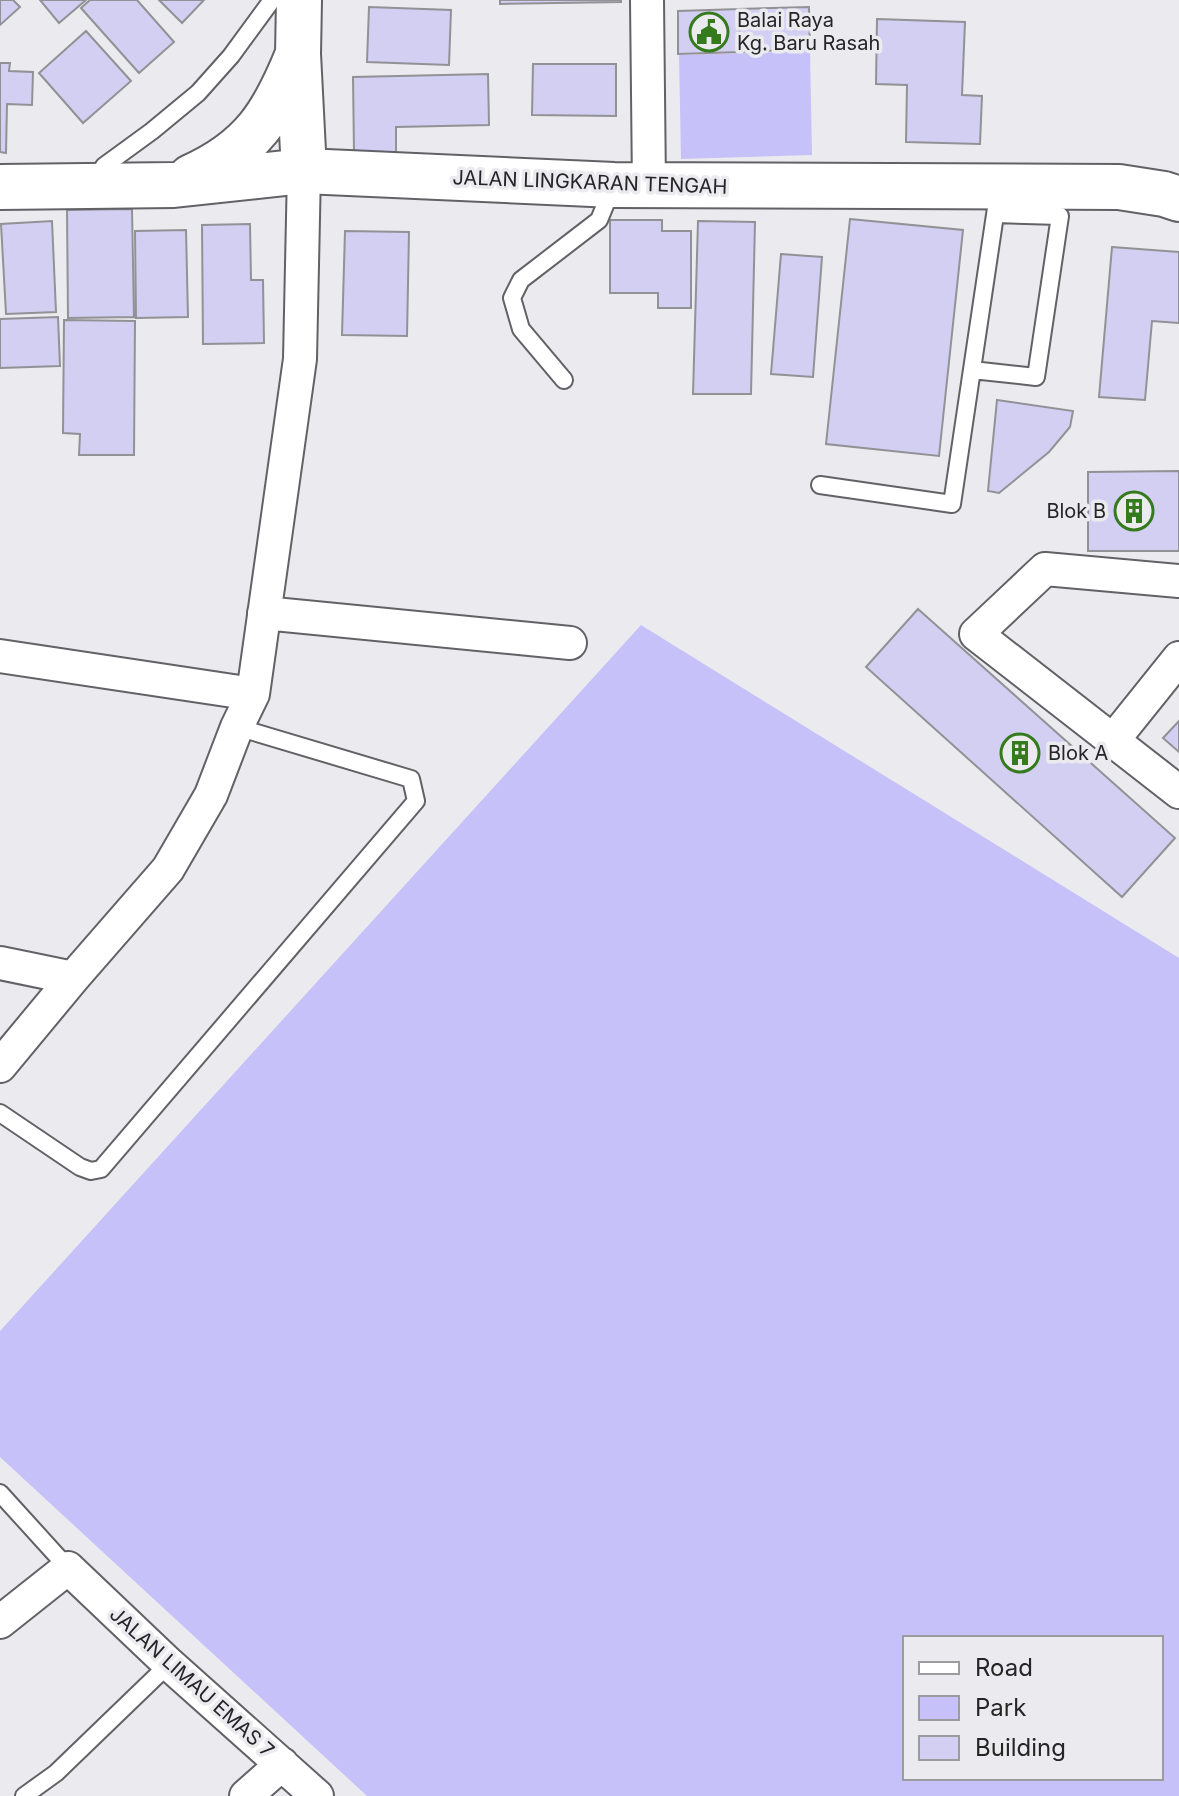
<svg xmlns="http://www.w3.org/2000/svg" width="1179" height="1796" font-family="Inter,sans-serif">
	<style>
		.green { fill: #c6c1f8; fill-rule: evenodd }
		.building { fill: #d2cff3; stroke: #929195; stroke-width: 2 }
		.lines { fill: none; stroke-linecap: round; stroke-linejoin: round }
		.lane-casing { stroke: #626165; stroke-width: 20 }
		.street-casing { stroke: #626165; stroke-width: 36 }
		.secondary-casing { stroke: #626165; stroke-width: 48 }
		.lane { stroke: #fff; stroke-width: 16 }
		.street { stroke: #fff; stroke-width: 32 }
		.secondary { stroke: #fff; stroke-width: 44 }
		.labels { text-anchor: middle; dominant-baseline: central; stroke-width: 7; stroke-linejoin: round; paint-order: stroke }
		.poi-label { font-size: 20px; fill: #252526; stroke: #ebebef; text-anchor: start }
		.street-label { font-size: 20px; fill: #252526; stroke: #ebebef }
	</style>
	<rect width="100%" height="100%" fill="#ebebef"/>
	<path class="green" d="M810,51l2,104 -131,4 -2,-104z
		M641,625l538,333v838h-812l-367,-339v-126zM1161,1638v140h-256v-140z"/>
	<path class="building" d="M0,0h13l7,7 -20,18z
		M40,0h46l-27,23z
		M90,0h47l37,42 -35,31 -58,-65z
		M159,0h45l-22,23z
		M500,0h121v2l-121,2z
		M369,7l82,3 -2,55 -82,-3z
		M809,7l1,42 -70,3 -1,-43z
		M739,9l1,43 -62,2v-43z
		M877,19l88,3 -3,73 20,1 -2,48 -74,-2 1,-57 -31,-1z
		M86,31l45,50 -48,42 -44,-50z
		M0,63h10l-1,8 24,1 -1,33 -25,-1 -1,49 -6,-1z
		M533,64h83v52l-84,-1z
		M488,74l1,51 -93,2v25h-42l-1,-75z
		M132,209l2,108 -66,1 -1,-108z
		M850,219l113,11 -24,226 -113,-12z
		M610,220h52v11h29v77h-33v-15h-48z
		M52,221l4,91 -50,2 -5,-90z
		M698,221l57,1 -4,172h-58z
		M250,224l1,56h12l1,63 -61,1 -1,-119z
		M186,230l2,87 -52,1 -1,-87z
		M345,231l64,1 -2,104 -65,-1z
		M1112,247l67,5v71l-27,-2 -7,79 -46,-3z
		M781,254l41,3 -9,120 -42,-3z
		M58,317l2,49 -60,2v-49z
		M64,320l71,1 -1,134h-55l1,-21 -17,-1z
		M997,400l76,11 -3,16 -21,25 -50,41 -11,-2z
		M1179,471v80h-91v-79z
		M918,609l257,229 -53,59 -256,-230z
		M1179,721v31l-16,-14z"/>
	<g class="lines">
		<defs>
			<path id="lane" d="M97,181l7,-15 48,-35 46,-38 33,-37 41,-56
				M972,370l64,7 24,-161 -64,-2
				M564,380l-43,-51 -9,-31 9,-18 78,-60 14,-34
				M820,485l132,19 47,-316
				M0,1113l80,54 11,4 10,-2 315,-368 -5,-22 -174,-52
				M0,1493l68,75
				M24,1796l32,-23 113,-109"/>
			<path id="street" d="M647,0l2,186
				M1179,581l-134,-12 -69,65 203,158
				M264,613l306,30
				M0,656l253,38
				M1114,739l65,-81
				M0,963l73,15
				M0,1066l73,-88 95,-109 43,-74 26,-68 16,-33 47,-335 4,-188
				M0,1622l68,-54 101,96 148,132
				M246,1796l36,-32"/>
			<path id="secondary" d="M299,0l-1,54 6,117
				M191,177c61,-27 83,-63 107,-123
				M0,187l174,-2 130,-14 310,14 505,2 45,7 15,5"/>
		</defs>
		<use href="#lane" class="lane-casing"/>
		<use href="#street" class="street-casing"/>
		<use href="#secondary" class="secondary-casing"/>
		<use href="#lane" class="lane"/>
		<use href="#street" class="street"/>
		<use href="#secondary" class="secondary"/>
	</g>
	<defs>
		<symbol id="civic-ring" viewBox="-11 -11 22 22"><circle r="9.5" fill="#ebebef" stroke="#357a1d" stroke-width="1.5"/><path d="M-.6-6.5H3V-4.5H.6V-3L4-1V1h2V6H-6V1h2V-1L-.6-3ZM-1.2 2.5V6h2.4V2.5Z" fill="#357a1d"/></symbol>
		<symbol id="building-ring" viewBox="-11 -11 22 22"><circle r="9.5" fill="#ebebef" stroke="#357a1d" stroke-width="1.5"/><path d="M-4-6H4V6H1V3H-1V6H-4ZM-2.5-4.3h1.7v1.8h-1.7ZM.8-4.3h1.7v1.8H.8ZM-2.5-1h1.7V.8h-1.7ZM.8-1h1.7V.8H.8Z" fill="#357a1d"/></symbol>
	</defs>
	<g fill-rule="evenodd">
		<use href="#civic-ring" x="687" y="10" width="44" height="44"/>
		<use href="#building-ring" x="1112" y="489" width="44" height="44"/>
		<use href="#building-ring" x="998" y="731" width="44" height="44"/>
	</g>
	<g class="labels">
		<g class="poi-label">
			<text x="737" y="20">Balai Raya<tspan x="737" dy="23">Kg. Baru Rasah</tspan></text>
			<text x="1106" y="511" text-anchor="end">Blok B</text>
			<text x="1048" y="753">Blok A</text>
		</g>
		<g class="street-label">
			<text transform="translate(590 182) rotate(2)">JALAN LINGKARAN TENGAH</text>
			<text transform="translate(192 1682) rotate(42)">JALAN LIMAU EMAS 7</text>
		</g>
	</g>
	<rect x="903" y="1636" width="260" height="144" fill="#ebebef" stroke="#9c9c9f" stroke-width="2"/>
	<rect x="919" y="1662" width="40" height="12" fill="#ffffff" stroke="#9c9c9f" stroke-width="2"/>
	<text x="975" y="1676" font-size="24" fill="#252526">Road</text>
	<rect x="919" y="1696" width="40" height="24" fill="#c6c1f8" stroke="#9c9c9f" stroke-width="2"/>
	<text x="975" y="1716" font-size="24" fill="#252526">Park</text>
	<rect x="919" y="1736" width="40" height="24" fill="#d2cff3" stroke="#9c9c9f" stroke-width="2"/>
	<text x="975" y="1756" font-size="24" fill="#252526">Building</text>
</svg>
